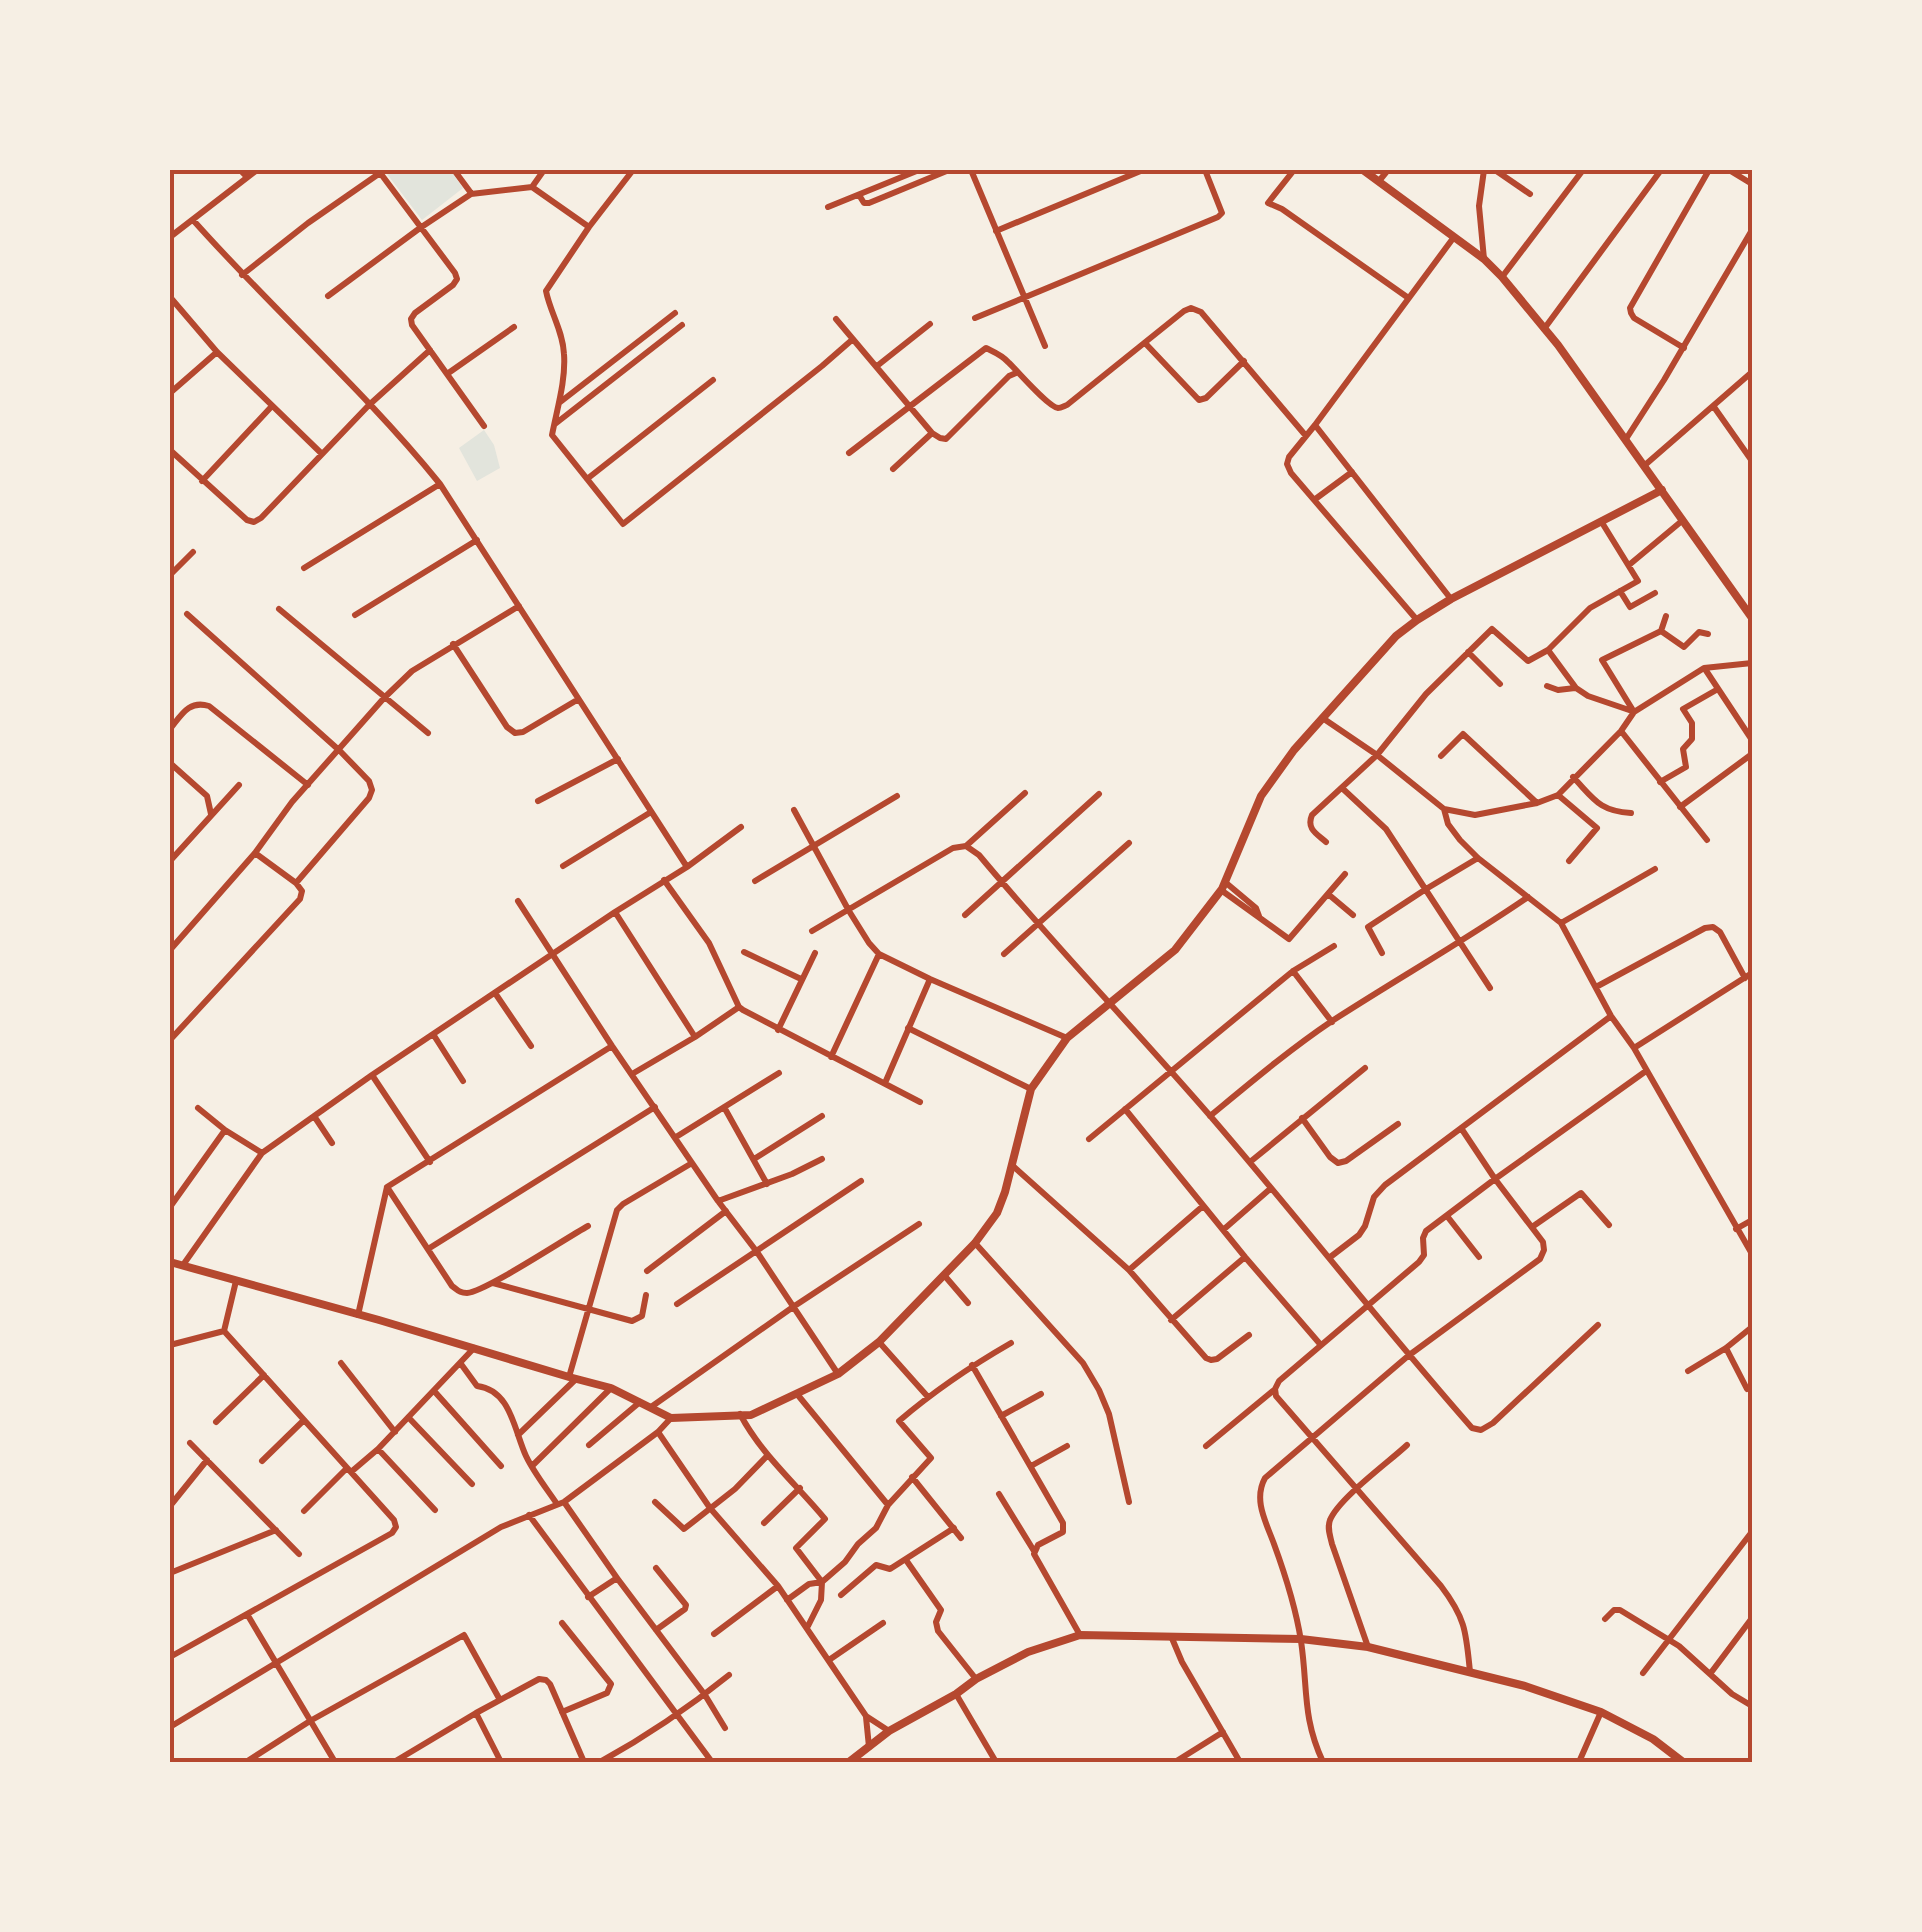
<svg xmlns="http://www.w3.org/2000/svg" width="1922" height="1932" font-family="'DejaVu Sans',sans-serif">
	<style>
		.green { fill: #e2e4dc }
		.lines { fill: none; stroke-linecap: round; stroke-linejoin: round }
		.minor { stroke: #b5482f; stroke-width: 6 }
		.tertiary { stroke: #b5482f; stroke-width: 8 }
		.neatline { fill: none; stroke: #b5482f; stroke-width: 4 }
	</style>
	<rect width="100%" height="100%" fill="#f6efe4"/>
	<path class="green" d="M384,170h66l13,18 -41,32z
		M484,430l10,15 6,23 -23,13 -18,-33z"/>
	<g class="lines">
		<path class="minor" d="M240,170l7,7
			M378,170l77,103 2,6 -4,6 -38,28 -4,6 1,6 72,101
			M454,170l17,23
			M633,170l-44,57 -43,64c4,21 17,40 18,63 2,26 -7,55 -12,81l71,89 199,-158 31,-27
			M971,170l74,176
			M1294,170l-26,33 14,6 125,88
			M1484,170l-5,36 5,53
			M1495,170l35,24
			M1729,170l23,14
			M1379,181l9,-11
			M532,187l12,-17
			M859,195l5,8h5l80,-33
			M828,207l91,-37
			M193,220c80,90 171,170 247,264l247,383
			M996,231l147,-61
			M170,237l87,-67
			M242,275l66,-52 72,-50
			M1502,277l81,-107
			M328,296l92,-68 51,-34 61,-7 57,40
			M170,297l47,55 104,101
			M975,318l243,-101 4,-4 -17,-43
			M836,319l96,114 8,5 6,1 63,-63 7,-3
			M1544,329l117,-159
			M1145,343l54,57 7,-2 38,-37
			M1684,348l-50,-30 -3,-5 -1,-5 79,-138
			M877,366l53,-42
			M447,374l67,-47
			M170,393l47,-41
			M559,403l116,-90
			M1714,407l38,54
			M555,424l127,-99
			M1315,425l136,174
			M1626,439l38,-59 88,-150
			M170,450l77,70 7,2 7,-4 108,-113 61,-55
			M849,453l137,-105c8,4 16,7 22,14 8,7 40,45 50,46 3,0 6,-2 9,-3l117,-94 7,-3 10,4 105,124
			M1645,465l107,-93
			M893,469l39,-36
			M587,479l126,-99
			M202,481l70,-75
			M1314,500l38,-28
			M1629,565l54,-45
			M304,568l136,-84
			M170,575l23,-23
			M1620,591l10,16 25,-14
			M279,609l149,124
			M187,614l153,137 29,30 3,9 -3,8 -73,85
			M355,615l122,-75
			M1417,620l-126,-147 -4,-9 2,-7 26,-32 139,-188
			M1661,631l23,16 15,-15 9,2
			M453,644l54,83 8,6 8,-1 54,-32
			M1548,650l28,38 12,8 44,15
			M1468,652l32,32
			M1705,669l47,71
			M1547,686l11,4 17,-2
			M1634,712l-32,-52 59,-29 5,-15
			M1324,719l53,36 67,54 4,15 12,16 18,18 83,65 50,93 23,32 118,206
			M170,729c12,-15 19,-29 39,-23l99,79
			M1621,731l86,109
			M1441,756l22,-22 74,69
			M170,763l37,33 4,18
			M1573,777c21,22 26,34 58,36
			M1660,782l26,-15 -3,-18 9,-10v-16l-9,-14 35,-20
			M1342,788l44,41 104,159
			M1558,795l39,33 -28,33
			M538,801l80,-42
			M1680,807l72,-53
			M1444,809l31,6 62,-12 21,-8 63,-64 13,-19 70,-44 48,-5
			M794,810l55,101 20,32 10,11 51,25 137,59
			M1326,842c-9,-8 -20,-13 -14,-27l65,-60 49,-61 66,-65 36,32 20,-11 42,-42 48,-27 -37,-60
			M966,846l13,9c75,90 156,174 233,263 88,102 171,209 260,310l9,2 12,-7 105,-98
			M170,861l69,-76
			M563,866l88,-54
			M664,880l45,63 30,64 4,3 177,92
			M755,881l142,-85
			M1225,882l31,26 3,8
			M1221,890l68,49 56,-65
			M1328,894l25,21
			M518,901l94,145 106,155 39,51 81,122
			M615,912l80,125
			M965,915l134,-121
			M1561,923l94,-54
			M812,931l141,-83 13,-2 59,-53
			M170,950l85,-97 37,-51 92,-104 28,-27 107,-65
			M744,952l57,27
			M1382,953l-14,-26 58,-38 52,-31
			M1004,954l125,-111
			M1293,971l39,51
			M1596,987l109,-59 8,-1 7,5 25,46
			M495,993l36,53
			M908,1028l123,61
			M778,1030l37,-77
			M433,1034l30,47
			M170,1040l130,-141 2,-8 -6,-8 -41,-30
			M1634,1048l118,-75
			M831,1057l48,-103
			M1752,1057v5
			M632,1074l63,-37 44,-30
			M372,1075l58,87
			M885,1083l45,-104
			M724,1107l43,77
			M1125,1109l120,148 75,87
			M314,1116l18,27
			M1210,1116c40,-33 79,-66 122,-95 65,-42 132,-80 196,-124
			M1302,1118l28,39 8,6 8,-2 52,-37
			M225,1130l37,23
			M676,1137l103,-64
			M1089,1139l204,-168 41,-25
			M754,1159l68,-43
			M1250,1162l115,-94
			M1013,1166l116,104 77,88 5,2 6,-1 32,-24
			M387,1187l65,99c6,4 7,7 15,7 18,-1 99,-55 121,-67
			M718,1201l74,-27 30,-15
			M170,1207l55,-77 -27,-22
			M1447,1216l32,41
			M1532,1227l49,-34 28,32
			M1736,1229l16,-9
			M1223,1230l47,-41
			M975,1243l108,120 16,27 10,24 20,88
			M428,1249l227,-142
			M1329,1258l30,-23 6,-9 9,-29 11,-12 226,-169
			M183,1265l79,-112 110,-78 243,-163 72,-45 54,-40
			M1129,1270l74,-64
			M647,1271l79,-60
			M944,1275l24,28
			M493,1283l139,38 10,-5 4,-21
			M677,1304l184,-123
			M358,1315l29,-128 225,-141
			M1171,1320l74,-63
			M879,1342l49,55
			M170,1345l54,-14 12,-50
			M1726,1348l21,41
			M341,1363l54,69
			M461,1364l16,22c34,4 37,44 49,70 8,17 21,33 31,48
			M972,1365l91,158v9l-25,13 -4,9 46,81
			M1688,1371l38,-23 26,-21
			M569,1377l48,-167 6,-6 69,-41
			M435,1392l66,74
			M797,1394l91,111
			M651,1407l142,-100 126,-83
			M740,1414c21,40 56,70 85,105l-29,29 26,34 -1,18 -13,26
			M1001,1416l40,-22
			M409,1418l63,66
			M216,1422l48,-47
			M658,1432l52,76 68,78 88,130 23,15
			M518,1435l58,-56
			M190,1443l109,111
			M589,1445l51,-43
			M1206,1446l68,-56
			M262,1461l42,-41
			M532,1466l79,-78
			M1031,1466l36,-20
			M351,1472l27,-23
			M912,1477l49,61
			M999,1494l35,57
			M564,1502l53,76 88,117 20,33
			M655,1502l29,27 51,-40 32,-33
			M170,1506l37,-46
			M435,1510l-57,-61 96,-101
			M304,1511l43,-43
			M529,1515l183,247
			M764,1523l36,-35
			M906,1560l35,50 -5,12 2,9 38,48
			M656,1568l30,37 -1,4 -29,21
			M170,1573l106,-43
			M841,1595l35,-30 14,4 64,-41
			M588,1597l29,-19
			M787,1600l22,-16 13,-2 23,-20 13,-18 18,-16 12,-23 43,-47 -32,-37c35,-30 72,-55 112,-78
			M247,1614l88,148
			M1605,1619l9,-9h6l59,36 53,48 20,12
			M562,1623l49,61 -4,9 -45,19
			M714,1634l64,-48
			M1171,1636l11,26 58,100
			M1368,1647l-36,-103c-2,-9 -5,-16 -2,-24 9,-22 59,-58 77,-75
			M170,1657l222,-124 4,-6 -2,-7 -170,-189
			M829,1660l54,-37
			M1470,1672c-4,-40 -4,-53 -29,-86l-165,-190 -1,-7 4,-8 140,-119 5,-7 -1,-17 3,-7 69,-52 151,-108
			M1643,1673l108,-140
			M1710,1674l42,-56
			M956,1694l40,68
			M476,1713l25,49
			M866,1717l3,30
			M170,1727l331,-200 63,-25 94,-70 13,-14
			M246,1762l64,-41 154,-86 36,65
			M394,1762l82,-49 63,-34 7,1 4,4 34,78
			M600,1762c47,-26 87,-53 129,-87
			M1175,1762l48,-30
			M1323,1762c-21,-45 -15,-74 -22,-121 -5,-32 -16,-67 -27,-97 -8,-22 -21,-44 -9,-66l143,-122 132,-97 4,-9 -1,-8 -48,-63 -34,-51
			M1579,1762l22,-50"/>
		<path class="tertiary" d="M1363,170l121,89 18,18 56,68 194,273
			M170,1262l209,58 190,57 42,11 60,30 80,-3 87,-41 41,-32 96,-99 22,-30 8,-21 26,-103 36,-51 108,-88 47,-61 39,-93 33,-46 102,-114 21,-16 34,-21 211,-109
			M849,1762l40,-31 67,-37 20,-15 52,-27 52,-17 221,4 67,8 157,39 76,26 52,27 30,23"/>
	</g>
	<rect width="1922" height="1932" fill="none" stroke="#f6efe4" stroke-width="345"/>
	<rect x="172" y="172" width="1578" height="1588" class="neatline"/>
</svg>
